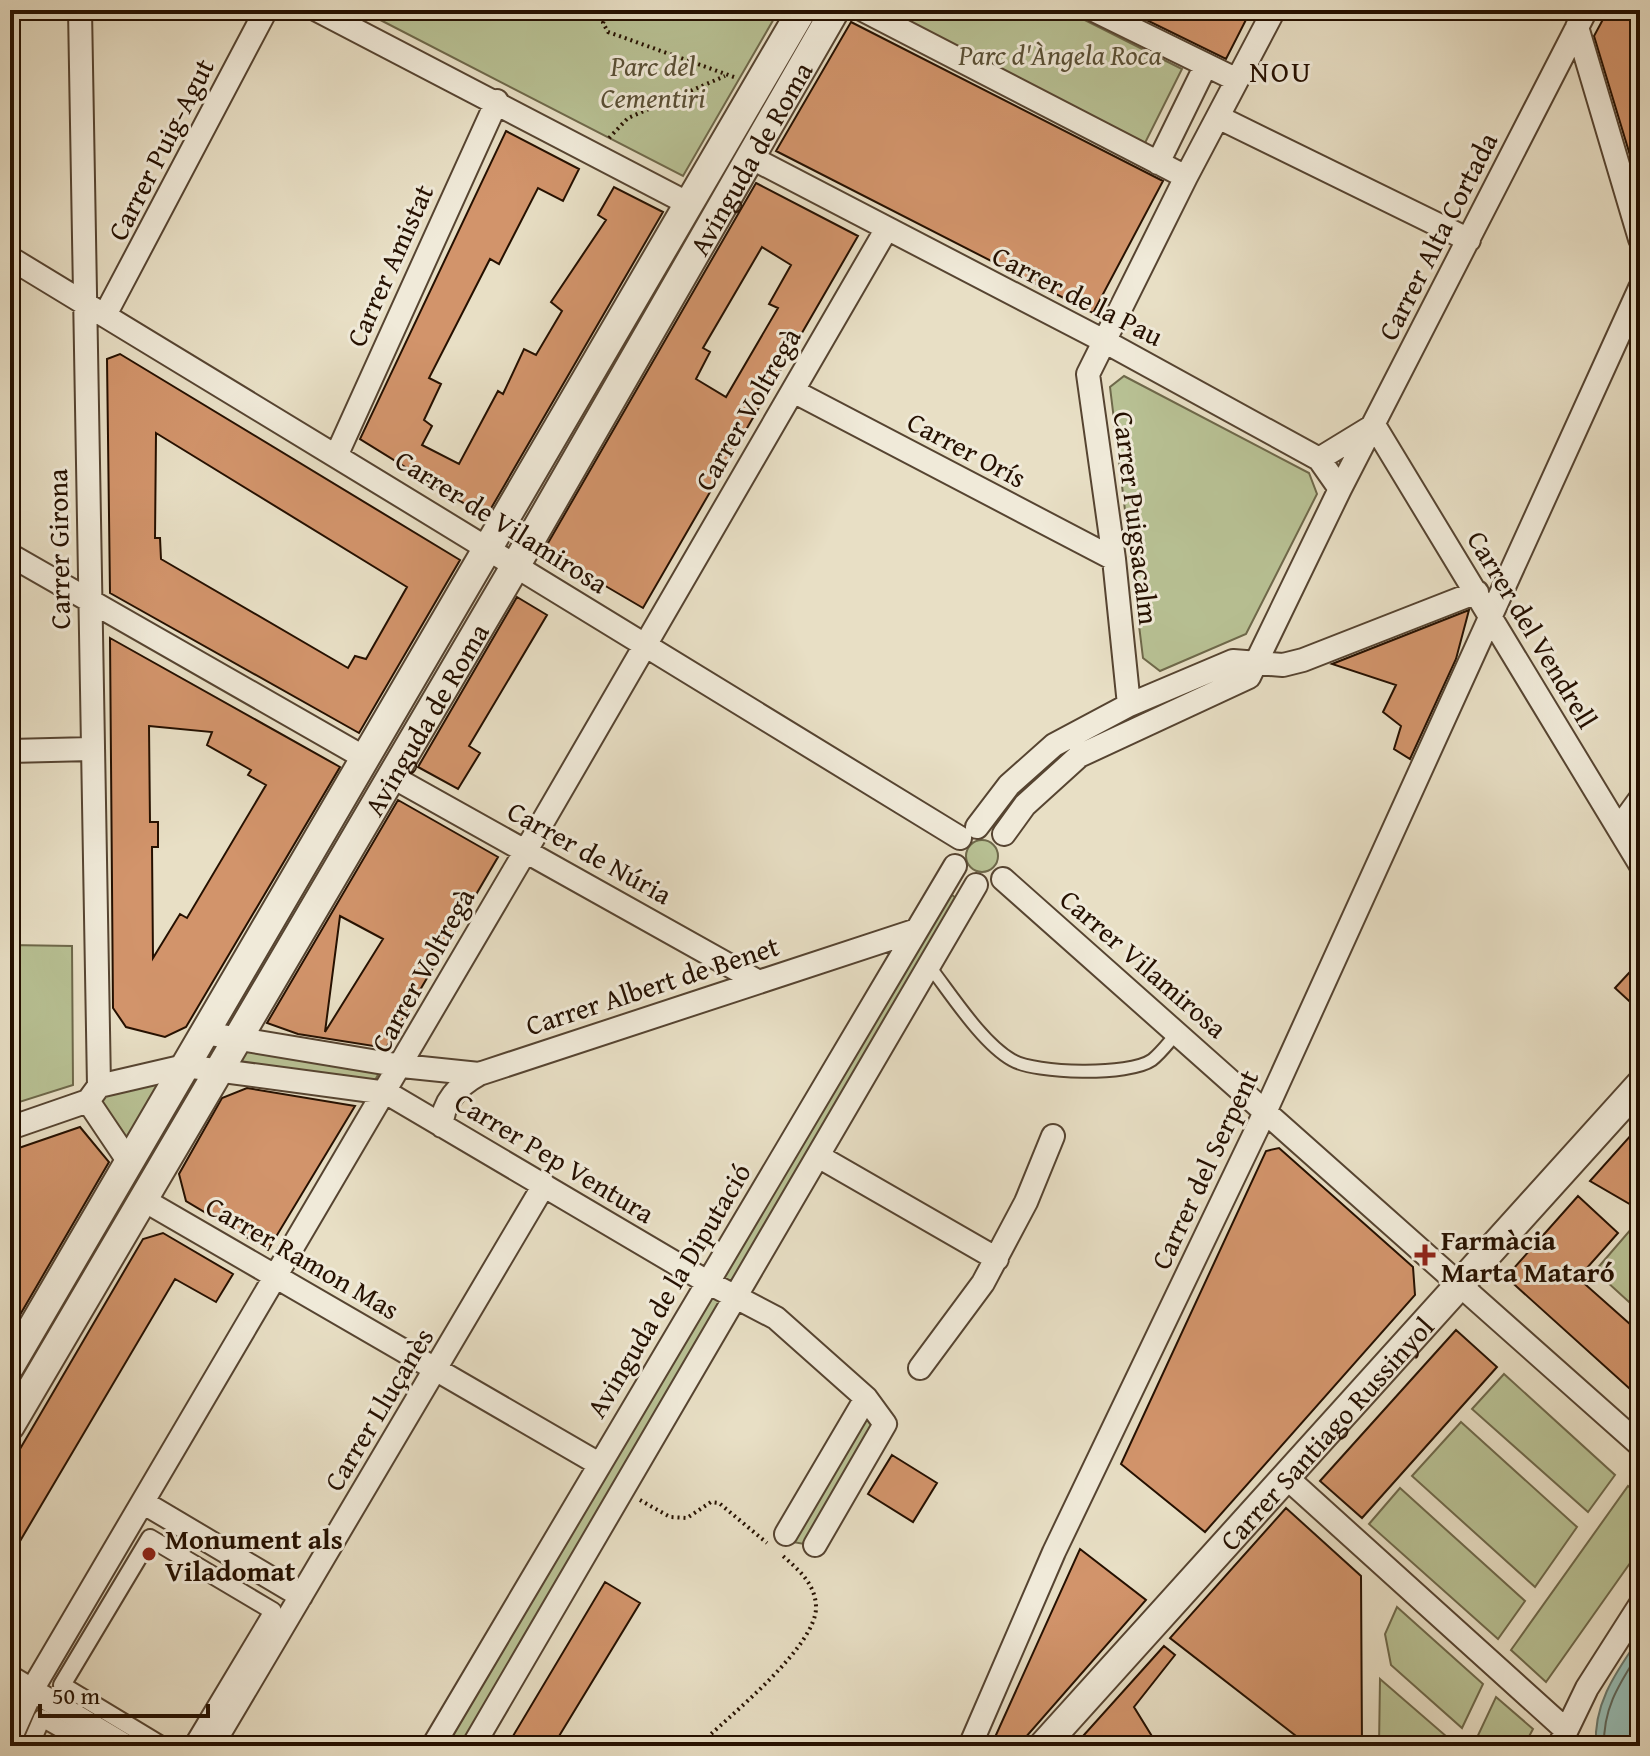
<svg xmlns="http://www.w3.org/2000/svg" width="1650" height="1756" font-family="'Gentium Book Plus',serif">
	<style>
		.green { fill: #b8c194; stroke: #6e684a; stroke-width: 2 }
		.water { fill: #97bdb5; stroke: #69786d; stroke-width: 2 }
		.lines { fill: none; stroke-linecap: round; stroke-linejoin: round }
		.shore { stroke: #5e665a; stroke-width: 2 }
		.building { fill: #d2946b; stroke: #251000; stroke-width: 2; fill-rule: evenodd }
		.service-casing { stroke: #564431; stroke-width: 15 }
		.pedestrian-casing { stroke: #564431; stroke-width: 20 }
		.minor-casing { stroke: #564431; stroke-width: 26 }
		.tertiary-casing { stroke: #564431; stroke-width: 32 }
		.path { stroke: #251000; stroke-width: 4; stroke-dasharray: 2 4; stroke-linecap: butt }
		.service { stroke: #f0ead9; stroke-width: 11 }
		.pedestrian { stroke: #f0ead9; stroke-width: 16 }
		.minor { stroke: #f0ead9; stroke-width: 22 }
		.tertiary { stroke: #f0ead9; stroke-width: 28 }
		.poi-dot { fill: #8f2418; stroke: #f0ead9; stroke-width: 3 }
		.labels { text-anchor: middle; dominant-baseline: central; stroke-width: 6; stroke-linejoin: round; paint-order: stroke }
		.park-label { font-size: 28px; font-style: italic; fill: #584e34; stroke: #f0ead9 }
		.street-label { font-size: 28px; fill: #251000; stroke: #f0ead9 }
		.poi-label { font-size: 28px; font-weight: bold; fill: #251000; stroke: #f0ead9; text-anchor: start }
		.neighbourhood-label { font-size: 30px; letter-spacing: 2px; fill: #251000; stroke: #f0ead9 }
	</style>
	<rect width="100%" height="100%" fill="#e8dfc5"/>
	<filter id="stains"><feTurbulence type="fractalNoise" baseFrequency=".0025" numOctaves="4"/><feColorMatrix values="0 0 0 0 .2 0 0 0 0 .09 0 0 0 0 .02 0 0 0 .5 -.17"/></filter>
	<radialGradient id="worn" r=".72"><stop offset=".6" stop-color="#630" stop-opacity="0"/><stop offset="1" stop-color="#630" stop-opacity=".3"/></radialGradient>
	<path class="green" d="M361,10h217l17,6 3,-6h181l-96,166z
		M896,10h169l117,59 -37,74 -252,-127z
		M1124,376l185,97 8,21 -71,140 -86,37 -17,-13 -33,-271z
		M966 856a16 16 0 1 1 32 0a16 16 0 1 1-32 0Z
		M948,892l12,9 -227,384 -13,-5z
		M10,945l62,1 1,139 -63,20z
		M238,1049l141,24 -5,9 -143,-20z
		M176,1078l-44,69 -31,-45 3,-9z
		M1632,1228l8,4v80l-45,-41z
		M711,1292l13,7 -262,447h-21z
		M1504,1374l111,101 -27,37 -116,-103z
		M866,1415l7,11 -69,118 -11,-2z
		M1461,1422l116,105 -42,60 -123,-111z
		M1628,1486l12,10v53l-94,133 -35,-32z
		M1400,1488l125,113 -27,38 -129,-115z
		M1397,1607l86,77 -21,44 -71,-63 -6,-31z
		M1380,1679l74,64 -1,3h-74z
		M1496,1697l37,32 -9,17h-51z"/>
	<path class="water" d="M1640,1637v45l-5,10 -1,25 4,-1v-11l2,41h-44c-3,-43 21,-75 44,-109z"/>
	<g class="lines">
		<path class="shore" d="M1604,1746c-1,-39 16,-63 36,-95"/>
	</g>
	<path class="building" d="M1126,10h125l-25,49z
		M1608,10h32v164l-4,1 -42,-139z
		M851,22l312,159 -70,132 -317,-162z
		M506,131l73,38 -16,32 -25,-13 -39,76 -9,-5 -61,119 12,6 -17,36 8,6 -10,19 37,19 39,-73 5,3 21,-45 12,6 26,-44 -11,-9 55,-82 -8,-5 16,-28 49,25 -177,305 -126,-78z
		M756,183l102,53 -215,372 -99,-58zM762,247l29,18 -22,39 9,4 -52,89 -30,-18 14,-27 -7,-4z
		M120,354l340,206 -101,173 -249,-140 -3,-234zM156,433l251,154 -41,72 -11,-3 -7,12 -187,-109 -1,-21h-5z
		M517,597l30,18 -78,131 11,7 -22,36 -40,-22z
		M1469,610l-13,49 -46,100 -16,-10 7,-23 -18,-14 13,-27 -64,-21z
		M110,638l230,129 -154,260 -21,10 -39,-10 -13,-19zM149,726l63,6 -5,13 44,25 -3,5 18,10 -79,133 -7,-4 -27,44 -1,-111h6v-25h-8z
		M398,800l100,57 -112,191 -88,-14 -31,-11zM340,916l43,23 -58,93z
		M1640,961v50l-25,-23z
		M247,1088l108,18 -87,144 -82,-49 -7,-27 43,-76z
		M1640,1125v85l-50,-29z
		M80,1127l29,35 -99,170v-181z
		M1279,1148l134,119 2,28 -210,237 -84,-68 145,-313z
		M1578,1196l40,37 -40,45 62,55v65l-134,-121z
		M163,1233l70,41 -17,28 -41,-23 -165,279v-92l133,-227z
		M1456,1330l41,37 -135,151 -42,-37z
		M892,1455l45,28 -24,39 -45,-28z
		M1286,1508l75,68 1,170h-53l-139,-108z
		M1080,1549l66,51 -128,146h-27z
		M605,1582l35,21 -87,143h-46z
		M1164,1646l11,9 -41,52 24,39h-84z"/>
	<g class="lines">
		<defs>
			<path id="service" d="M930,967c21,27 52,76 82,93 24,14 117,16 140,0 9,-7 17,-18 25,-27"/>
			<path id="pedestrian" d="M30,1746l12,-28 49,28
				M163,1746l-101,-61 88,-147 123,73 -81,135"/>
			<path id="minor" d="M80,10l19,1076
				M317,10l372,194
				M863,10l323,167
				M1094,10l143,70
				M1577,27l63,212
				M1218,117l251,123
				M752,158l352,183 215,118 21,30 -91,188 -170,79 -54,49 -21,29
				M1158,163l48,-98
				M10,258c318,191 633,388 950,580
				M105,315l161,-305
				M793,391l321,168
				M1374,425l266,439
				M337,454l160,-353
				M1319,459l54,-33
				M1340,489l246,-479
				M10,555l355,203
				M1129,705l-15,-146 -26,-185 98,-197 88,-167
				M10,751l81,-2
				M391,776l368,206
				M977,827l32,-42 45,-40 75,-40 104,-44 50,4 20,-5 174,-68
				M1619,828l21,-29
				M1003,879l637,566
				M204,1033l198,33 77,8 438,-144
				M88,1101l41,61
				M442,1126c0,-24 17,-41 37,-52
				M10,1128l78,-27 11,-15 86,-20 202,27 322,190 67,35 90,80 19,26 -70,121
				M818,1156l179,103
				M142,1199l457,265
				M920,1368l63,-85 43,-81 27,-66
				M1286,1477l280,253
				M144,1503l157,93
				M786,1534l80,-136
				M10,1677l116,69
				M10,1739l22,-49c288,-484 572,-972 854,-1460
				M212,1746l332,-561
				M433,1746l522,-880
				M473,1746l503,-861
				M970,1746l84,-194 212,-442 374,-822
				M1559,1746l28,-58 53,-83"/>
			<g id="tertiary">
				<path d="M10,1366l792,-1356"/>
				<path id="s1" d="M10,1426l506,-861 319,-555"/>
				<path id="s2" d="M1043,1746l597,-661"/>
			</g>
		</defs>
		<use href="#service" class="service-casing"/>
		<use href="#pedestrian" class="pedestrian-casing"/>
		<use href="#minor" class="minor-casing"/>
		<use href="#tertiary" class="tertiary-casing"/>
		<path class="path" d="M608,10l-5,13 5,9 126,45
			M609,138l19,-20 97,-42
			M640,1500l30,17 17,1 24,-16 8,1 48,40
			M698,1746c29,-28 120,-100 118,-140 -1,-22 -17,-36 -33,-50"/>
		<use href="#service" class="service"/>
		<use href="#pedestrian" class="pedestrian"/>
		<use href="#minor" class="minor"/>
		<use href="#tertiary" class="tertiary"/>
	</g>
	<g class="poi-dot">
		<path d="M1421 1243h8v8h8v8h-8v8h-8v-8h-8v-8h8z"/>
		<circle cx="149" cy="1554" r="8"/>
	</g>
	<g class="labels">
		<g class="park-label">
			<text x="1060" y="54">Parc d'Àngela Roca</text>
			<text x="653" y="65">Parc del<tspan x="653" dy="32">Cementiri</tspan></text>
		</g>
		<g class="street-label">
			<text transform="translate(160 149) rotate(-63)">Carrer Puig-Agut</text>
			<text stroke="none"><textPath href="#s1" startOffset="1468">Avinguda de Roma</textPath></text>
			<text transform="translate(1437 236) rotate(-63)">Carrer Alta Cortada</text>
			<text transform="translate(389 265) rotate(-66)">Carrer Amistat</text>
			<text transform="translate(1078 295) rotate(27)">Carrer de la Pau</text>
			<text transform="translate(747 409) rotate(-60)">Carrer Voltregà</text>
			<text transform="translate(967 449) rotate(28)">Carrer Orís</text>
			<text transform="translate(1137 518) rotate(83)">Carrer Puigsacalm</text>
			<text transform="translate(502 521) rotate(32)">Carrer de Vilamirosa</text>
			<text transform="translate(58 549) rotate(-91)">Carrer Girona</text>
			<text transform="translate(1533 629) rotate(59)">Carrer del Vendrell</text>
			<text stroke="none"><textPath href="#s1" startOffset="820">Avinguda de Roma</textPath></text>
			<text transform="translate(590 852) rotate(29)">Carrer de Núria</text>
			<text transform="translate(1144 963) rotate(41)">Carrer Vilamirosa</text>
			<text transform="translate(422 970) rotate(-61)">Carrer Voltregà</text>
			<text transform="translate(652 985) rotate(-18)">Carrer Albert de Benet</text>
			<text transform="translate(555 1157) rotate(31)">Carrer Pep Ventura</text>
			<text transform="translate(1204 1169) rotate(-65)">Carrer del Serpent</text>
			<text transform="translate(303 1257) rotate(30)">Carrer Ramon Mas</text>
			<text transform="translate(668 1290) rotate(-59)">Avinguda de la Diputació</text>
			<text transform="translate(378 1409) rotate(-59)">Carrer Lluçanès</text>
			<text stroke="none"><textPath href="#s2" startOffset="422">Carrer Santiago Russinyol</textPath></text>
		</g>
		<g class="poi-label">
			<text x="1441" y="1239">Farmàcia<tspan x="1441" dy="32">Marta Mataró</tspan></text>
			<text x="165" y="1538">Monument als<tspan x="165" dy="32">Viladomat</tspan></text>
		</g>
		<g class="neighbourhood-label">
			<text x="1281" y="71">NOU</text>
		</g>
	</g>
	<rect width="1650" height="1756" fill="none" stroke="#e8dfc5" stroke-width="40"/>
	<rect x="12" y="12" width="1626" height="1732" fill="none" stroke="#251000" stroke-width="4"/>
	<rect x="20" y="20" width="1610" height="1716" fill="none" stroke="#251000" stroke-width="2"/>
	<path d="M40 1704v12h168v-12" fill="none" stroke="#251000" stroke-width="4"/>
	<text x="52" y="1704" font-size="24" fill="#251000" stroke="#f0ead9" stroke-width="6" paint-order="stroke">50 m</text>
	<rect width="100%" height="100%" filter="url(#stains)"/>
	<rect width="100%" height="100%" fill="url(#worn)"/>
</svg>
